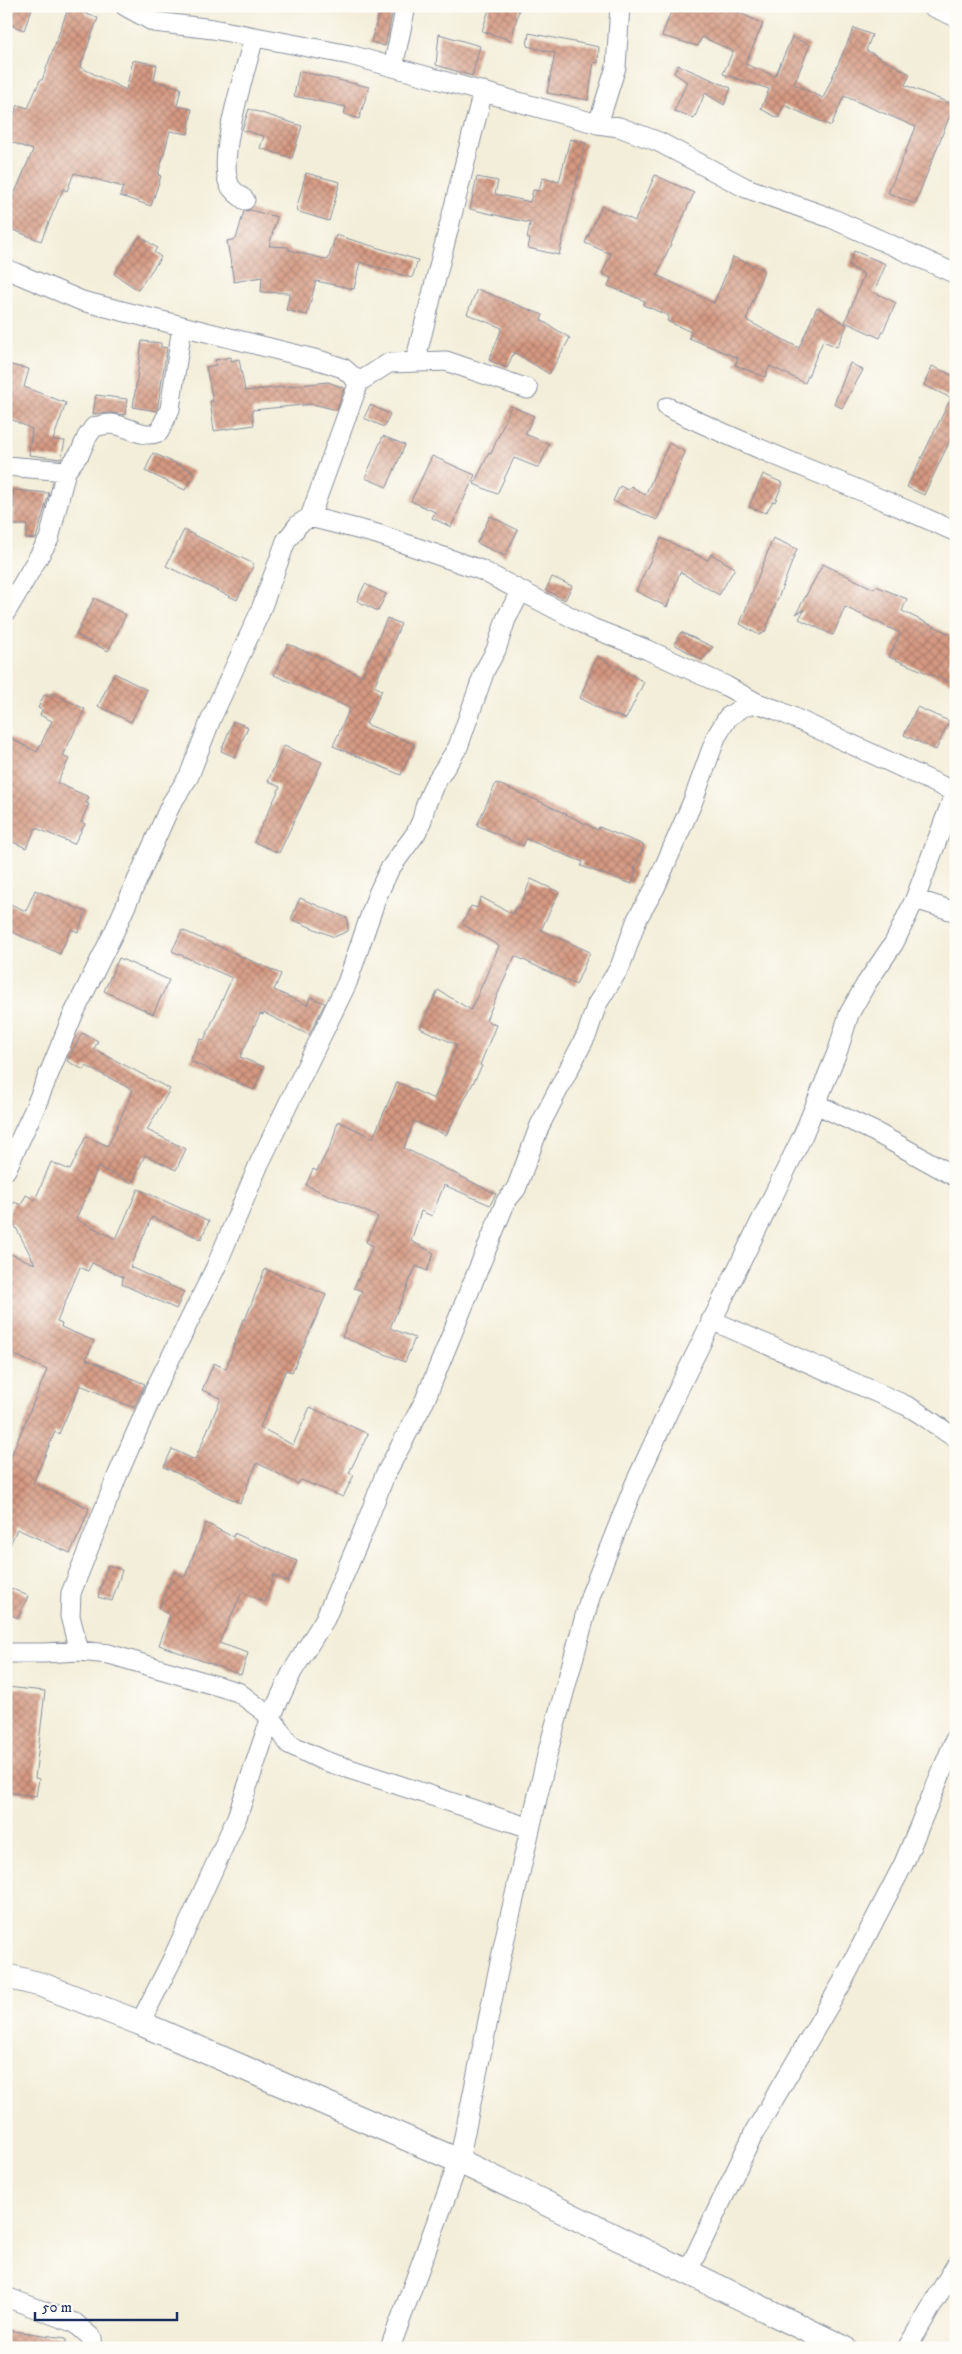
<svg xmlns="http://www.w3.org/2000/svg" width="962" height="2354" font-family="'IM FELL DW Pica',serif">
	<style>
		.building { fill: url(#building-cross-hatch) }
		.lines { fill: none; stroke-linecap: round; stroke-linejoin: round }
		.minor-casing { stroke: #878e9c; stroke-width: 21 }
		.tertiary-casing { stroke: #878e9c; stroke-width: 26 }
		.minor { stroke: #fff; stroke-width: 19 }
		.tertiary { stroke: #fff; stroke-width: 24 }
	</style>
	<defs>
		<pattern id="building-cross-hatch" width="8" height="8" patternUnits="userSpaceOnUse" patternTransform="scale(1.25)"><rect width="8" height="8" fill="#d59981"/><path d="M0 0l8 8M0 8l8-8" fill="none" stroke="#ac7d6d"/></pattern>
	</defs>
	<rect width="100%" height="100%" fill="#fdfcf7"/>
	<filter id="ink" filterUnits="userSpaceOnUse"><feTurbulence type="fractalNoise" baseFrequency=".02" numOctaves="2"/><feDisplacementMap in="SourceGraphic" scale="10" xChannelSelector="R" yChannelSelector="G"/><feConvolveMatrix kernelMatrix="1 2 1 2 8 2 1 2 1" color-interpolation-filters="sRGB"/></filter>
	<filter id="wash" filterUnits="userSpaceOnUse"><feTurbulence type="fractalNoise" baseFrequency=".0096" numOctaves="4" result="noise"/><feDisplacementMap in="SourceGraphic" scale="20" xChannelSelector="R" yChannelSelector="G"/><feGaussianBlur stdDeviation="1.12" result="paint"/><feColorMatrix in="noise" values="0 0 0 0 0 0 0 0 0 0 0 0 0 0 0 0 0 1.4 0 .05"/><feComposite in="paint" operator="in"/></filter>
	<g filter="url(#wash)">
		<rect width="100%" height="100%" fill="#f3eed9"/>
		<g id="blocks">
			<path class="building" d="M6,6h27l-9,24 -18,-7z
				M69,6h20l-3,8 12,4 -18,49 46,23 7,-30 24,5 -3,16 27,7 -4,18 15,3 -4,25 -18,-3 -12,44 3,1 -10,30 -31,-10 3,-9 -49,-14 -7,18 -4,-2 -22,52 -35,-14v-13l27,-64 -27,-10v-5l12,-30 10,3 12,-28h2z
				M381,6h13l-9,40 -14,-4z
				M490,6h30l-9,34 -29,-9z
				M673,6h52l38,18 -18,40 30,12 17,-39 18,8 -16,39 29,14 31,-70 18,7 -6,15 44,24 -5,11 49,20 -39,99 -27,-11 28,-66 -72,-31 -13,30 -47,-21 -6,13 -17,-9 8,-20 -46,-15 10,-23 -31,-14 -4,9 -36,-10z
				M529,33l70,14 -1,16 -4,-1 -6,38 -41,-7 8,-40 -28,-7z
				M439,34l41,12 -8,30 -36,-11z
				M678,65l53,23 -7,17 -19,-12 -11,26 -20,-8 13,-29 -13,-9z
				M299,71l70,16 -10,32 -15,-5 2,-7 -52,-11z
				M249,109l53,17 -10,32 -32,-10 4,-12 -22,-6z
				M570,139l16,4 -27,112 -31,-7 2,-9 -3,-1 3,-15 -60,-14 7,-32 21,4 -3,13 35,8 3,-12 6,1 3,-13 17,4z
				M306,173l34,9 -11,39 -33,-10z
				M655,175l39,18 -37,82 57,28 19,-46 31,13 -18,50 53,28 18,-41 30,18 -10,22 -14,-6 -18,42 -35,-17 -5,11 -30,-12 3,-7 -49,-20 2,-6 -24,-11 2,-5 -26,-11 2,-4 -37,-15 3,-8 -9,-4 9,-20 -26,-11 17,-37 33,15z
				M250,210l27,7 -8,29 20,1v3l39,10 8,-25 82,25 -6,18 -52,-16 -6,27 -38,-8 -9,34 -21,-5 4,-17 -29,-1 1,-15 -28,5 -7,-41 9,-2 8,-28z
				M140,236l17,12 -3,4 7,5 -23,33 -24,-16z
				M854,251l32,13 -12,28 22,11 -16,35 -35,-16 19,-48 -15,-8z
				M477,289l66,26 -2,5 29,18 -21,36 -35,-22 -7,16 -18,-8 13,-32 -35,-14z
				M142,341l19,2v4l6,1 -10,63 -24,-4z
				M231,357v4l8,-2 6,32 83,-9 16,6 -7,22 -24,-6 -61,6 2,15 -40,6 -4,-30h3l-7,-34 10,-2 -1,-5z
				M850,363l13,7 -21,38 -8,-4z
				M6,364l23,5 -5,18 42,16 -13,37 12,1 -4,18 -32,-4 3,-26 -26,-12z
				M932,366l24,11v51l-32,67 -17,-8 44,-89 -27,-13z
				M96,395l31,4 -2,16 -14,-2 -18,1z
				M370,405l20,9 -6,13 -20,-9z
				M511,406l23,10 -9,18 24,10 -10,24 -25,-10 -17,36 -23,-10 15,-31 2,1z
				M383,436l22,9 -18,42 -22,-9z
				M669,443l16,9 -28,68 -44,-19 7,-15 8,4 3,-4 14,9z
				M153,453l41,19 -9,18 -40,-19z
				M432,456l43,19 -24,52 -19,-9 3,-6 -24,-11z
				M763,474l20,9 -8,19 -2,-1 -7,12 -17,-6z
				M13,490l36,3 -13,46 -10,-1 1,-13h-13z
				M490,516l28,14 -13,26 -28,-13z
				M184,530l70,34 -17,36 -71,-34z
				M661,538l47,22 3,-6 24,14 -16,27 -39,-23 -13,35 -31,-16z
				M773,538l24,11 -32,83 -6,3 -19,-11z
				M823,564l51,25 2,-3 31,13 -5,12 54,26v8l-7,19 7,3v18l-67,-28 11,-24 -55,-26 -12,28 -34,-16 5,-9 -8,4z
				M552,577l20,9 -7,14 -19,-10z
				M365,584l21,10 -8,17 -21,-10z
				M94,598l32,17 -18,36 -32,-16z
				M387,618l14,6 -27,62 8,4 -16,34 48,20 -13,31 -68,-29 17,-38 -76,-33 14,-31 74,32z
				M681,632l32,15 -11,13 -28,-16z
				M597,656l47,26 -18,37 -20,-7 -26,-14z
				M114,673l33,17 -16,32 -33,-16z
				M51,693l34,16 -22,47 6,3 -12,24 32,14 -3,6 3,1 -8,18 4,2 -11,20 -38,-16 -10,20 -20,-9v-23l6,-12 -6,-3v-65l31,16 15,-31 -12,-6 2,-5 -4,-2 6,-13 5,2z
				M917,707l32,14 -13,29 -32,-15z
				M233,721l15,6 -13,30 -14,-6z
				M284,746l38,16 -43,91 -25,-11 26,-55 -12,-6z
				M496,783l45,19 57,28 1,-3 45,18 -10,25 2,1 -4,13 -51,-18 2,-4 -57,-23 -3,7 -46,-21z
				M531,879l28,13 -18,38 49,22 -14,33 -61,-29 -29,64 10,5 -16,40 2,1 -36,69 -32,-14 -10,27 92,46 -6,11 -46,-20 -12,31 -11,-5 -10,30 23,12 -7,18 -11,-5 -26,62 25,10 -10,24 -63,-25 20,-46 -8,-3 19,-42 -7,-4 12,-25 -72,-32 7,-16 4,2 15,-29 6,-21 35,17 24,-56 37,17 23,-54 -37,-17 18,-38 33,20 28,-64 -37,-22 9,-18 6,2 4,-11 32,17 2,-7 4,2z
				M35,890l51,22 -8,20 -7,-3 -11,25 -54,-25v-27l20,9z
				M300,898l47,20 1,13 -14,6 -43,-18z
				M182,930l99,44 -7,16 33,15 3,-8 15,6 -16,32 -45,-22 -1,2 -3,-1 -20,43 24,10 -10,23 -64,-29 10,-22 4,1 28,-62 -60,-27z
				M119,958l50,22 -16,34 -49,-23z
				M82,1033l16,8 -4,8 76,40 -23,41 39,19 -10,21 -31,-15 -13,28 -34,-16 -22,52 40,20 22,-50 71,32 -8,18 -49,-22 -22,50 54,25 -8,17 -54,-25 1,-7 -31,-14 -4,8 -8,-4 -23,55 5,2 -1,3 33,14 -8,18 59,25 -11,24 -54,-23 -21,49 -4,-2 -22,51 56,25 -9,25 -10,20 -53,-24 -11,25v-86l41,-98 -41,-19v-99l29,12 -21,-40 -8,-3v-3l8,-16 7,3 5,-10 9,5 16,-38 19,8 16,-34 22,10 25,-56 -47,-24 -2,4 -17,-9z
				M265,1269l61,26 -34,77 -6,-2 -26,57 33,18 17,-38 58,27 -19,39 5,2 -11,22 -42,-17 -3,4 -41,-21 -17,40 -76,-36 8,-18 23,11 26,-62 -19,-8 12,-27 12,6 17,-50 2,1z
				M206,1523l27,14 1,-4 63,28 -9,21 -14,-7 -9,27 -23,-10 -23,51 29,10 -7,22 -82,-30 11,-30 -11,-6 15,-37 11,5z
				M108,1565l14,5 -10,31 -14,-4z
				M6,1586l22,10 -10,22 -12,-5z
				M6,1687l39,4 -10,87 4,1 -3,17 -30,-4z
				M6,2330l60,8v10h-60z"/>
		</g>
	</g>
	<g filter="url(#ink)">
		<use href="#blocks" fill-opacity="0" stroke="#878e9c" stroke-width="1"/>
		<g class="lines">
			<defs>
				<path id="minor" d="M125,6l29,16 59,7 137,26 248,69 21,3 40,15 87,46 85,30 125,56
					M931,6l25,11
					M393,67l13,-61
					M598,124l18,-57 4,-61
					M245,200c-5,-4 -14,-10 -16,-16 -12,-30 17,-114 25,-147
					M6,269l76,32 240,60 21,7 16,14 30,-19 57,-2 82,28
					M415,362l68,-271
					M667,407c94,46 194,81 289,125
					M6,466l60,5
					M310,517l49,-135
					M521,591l-15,28 -10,31 -11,20 -27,77 -24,38 -9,22 -3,13 -6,13 -27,37 -12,26 -30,87 -88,181 -44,105 -58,116 -39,89 -47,119 -1,23 9,35 30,3 129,38 33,25 18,27 33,16 208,68
					M6,612l43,-73 17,-68 14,-18 7,-16 7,-10c5,-1 12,-3 17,-3 17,1 31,15 48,8l11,-23 12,-83
					M915,899l41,13
					M816,1104l59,28 81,45
					M6,1170l28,-60 39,-95 42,-85 56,-126 18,-28 22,-57 49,-107 26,-71 13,-17 11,-7 67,17 104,36 111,58 56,22 78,36 31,17
					M711,1320l194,85c19,9 33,23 51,33
					M6,1653h38l35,-2
					M140,2023l32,-63 65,-143 34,-100 21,-45 33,-53 39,-90 21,-54 40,-75 81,-199 10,-12 24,-64 47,-91 10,-30 23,-37 17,-48 18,-31 38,-87 23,-64 12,-20 15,-10 14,-4 20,7 178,82
					M688,2271l66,-138 88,-150 62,-120 52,-126
					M6,2297l69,26 17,15 1,10
					M390,2348l69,-187 46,-223 43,-187 43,-157 43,-108 45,-98 124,-253 35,-85 11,-36 17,-30 28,-41 21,-44 41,-109
					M907,2348l49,-83"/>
				<path id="tertiary" d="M6,1976l36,9 98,38 319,138 385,187"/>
			</defs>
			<use href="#minor" class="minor-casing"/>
			<use href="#tertiary" class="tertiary-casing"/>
			<use href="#minor" class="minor"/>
			<use href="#tertiary" class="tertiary"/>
		</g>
	</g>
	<rect width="962" height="2354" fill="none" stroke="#fdfcf7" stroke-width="25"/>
	<path d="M35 2312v8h142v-8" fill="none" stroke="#1b2f5e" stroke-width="2.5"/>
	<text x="42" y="2312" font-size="15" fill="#1b2f5e" stroke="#fdfcf7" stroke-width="4" paint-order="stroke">50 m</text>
</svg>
